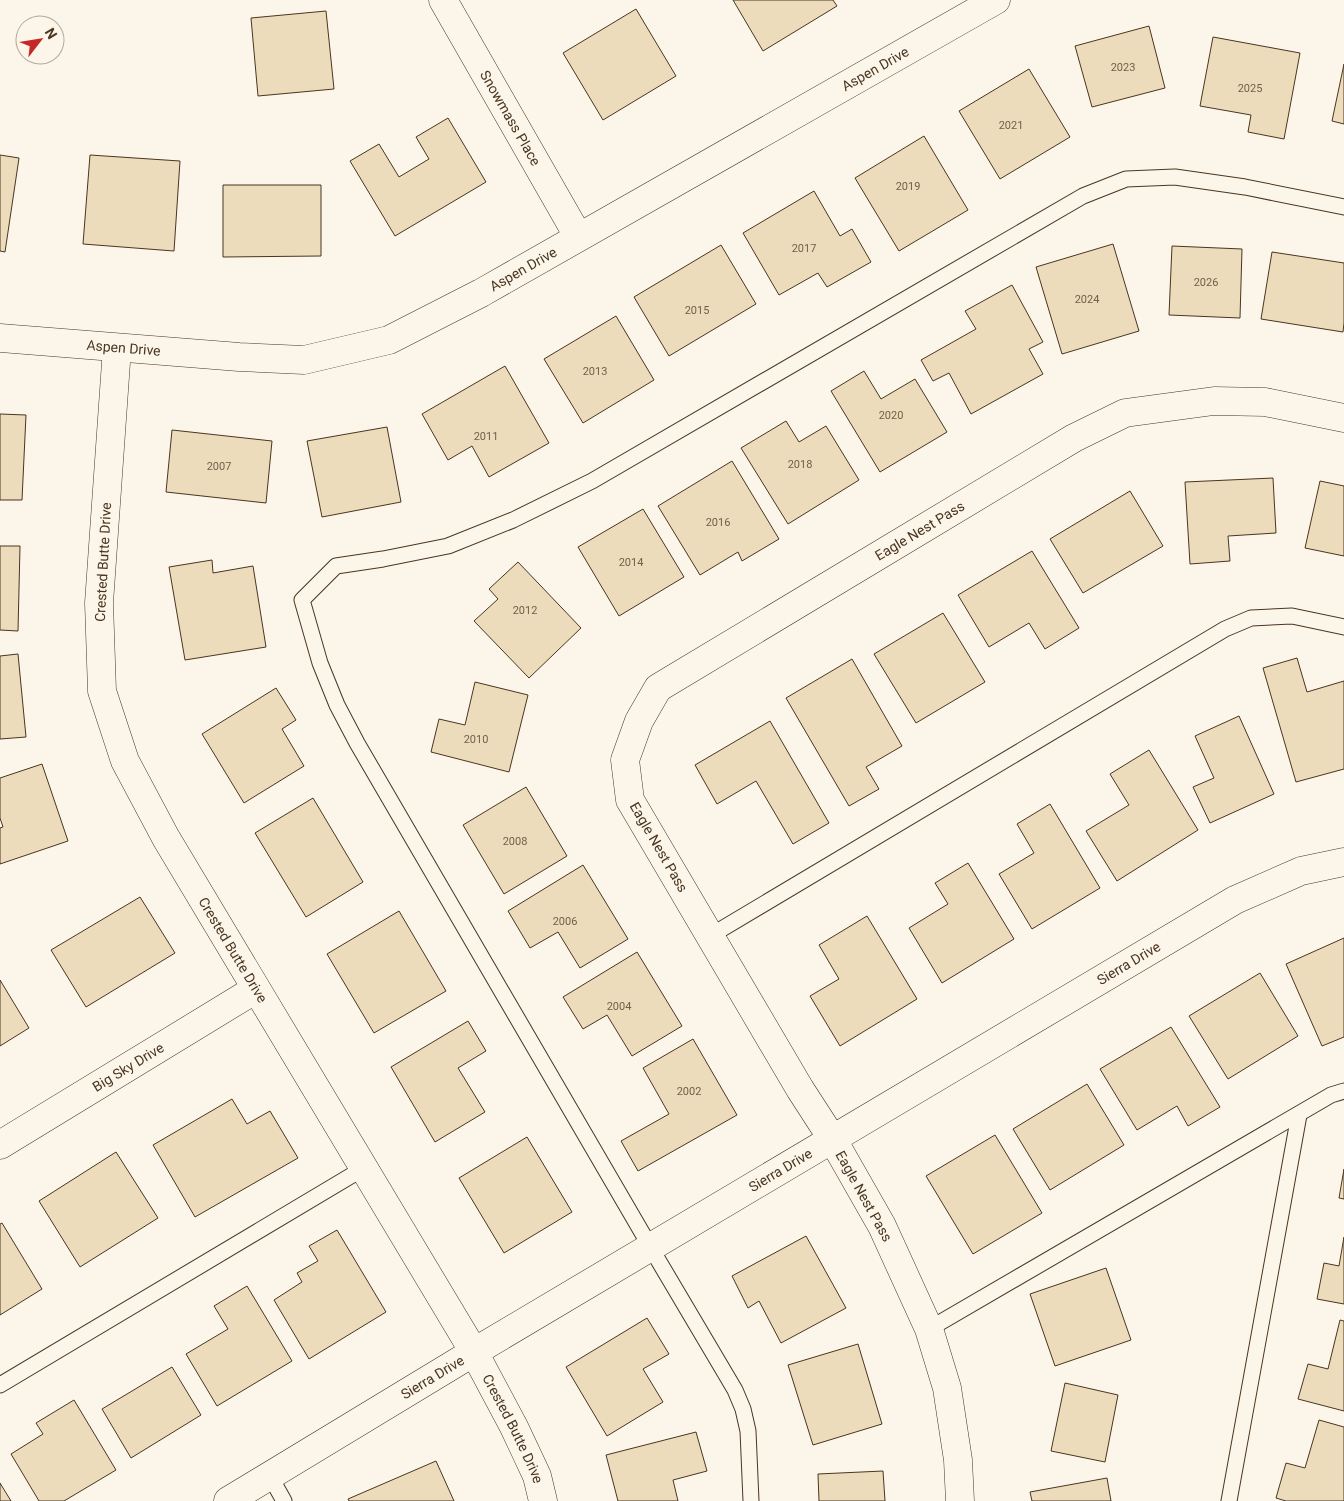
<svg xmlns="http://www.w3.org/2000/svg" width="1344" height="1501" font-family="Roboto,sans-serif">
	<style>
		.building { fill: #ecdcbc; stroke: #4a3520 }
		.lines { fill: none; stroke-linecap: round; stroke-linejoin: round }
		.lane-casing { stroke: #4a3520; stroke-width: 17 }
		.street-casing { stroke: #4a3520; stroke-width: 29 }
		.lane { stroke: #fbf6e9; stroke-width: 15 }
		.street { stroke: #fbf6e9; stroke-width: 28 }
		.labels { text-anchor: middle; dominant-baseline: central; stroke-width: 4; stroke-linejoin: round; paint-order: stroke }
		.number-label { font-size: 11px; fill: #725f47 }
		.street-label { font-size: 14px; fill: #4a3520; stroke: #fbf6e9 }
	</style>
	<rect width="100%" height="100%" fill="#fbf6e9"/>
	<path class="building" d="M733,0h100l4,6 -74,45z
		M636,9l40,67 -73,44 -40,-67z
		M326,11l8,78 -76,7 -7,-78z
		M1149,26l16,62 -73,19 -17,-61z
		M1213,37l87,16 -16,86 -36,-7 3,-17 -51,-9z
		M1344,64v60l-12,-3z
		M1029,69l41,68 -70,42 -41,-68z
		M448,118l38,64 -91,54 -45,-75 29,-17 20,33 30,-18 -13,-22z
		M924,136l44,74 -69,41 -44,-73z
		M0,155l19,3 -14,94 -5,-1z
		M90,155l90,6 -6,90 -91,-7z
		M223,185h98v71l-98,1z
		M814,191l26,45 12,-7 19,33 -44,25 -9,-14 -39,22 -36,-62z
		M1113,244l26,87 -77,23 -26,-87z
		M721,245l35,59 -87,52 -35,-59z
		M1172,246l70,3 -2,69 -71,-3z
		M1272,252l72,11v60l-1,9 -82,-13z
		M1012,285l31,57 -14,7 14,25 -72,40 -22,-41 -16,8 -12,-21 55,-31 -11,-18z
		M616,316l38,64 -71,43 -39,-64z
		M505,366l44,77 -60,34 -17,-31 -24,14 -26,-46z
		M864,371l17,28 34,-20 32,53 -67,40 -49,-81z
		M0,414l26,1 -4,85h-22z
		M786,421l13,21 27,-16 33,54 -71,44 -47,-76z
		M387,427l14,75 -79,15 -15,-76z
		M172,430l100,11 -6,62 -100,-11z
		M732,461l47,78 -37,22 -4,-9 -38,23 -42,-69z
		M1273,478l3,55 -48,3 2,25 -40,3 -5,-82z
		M1320,481l24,5v70l-39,-8z
		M1130,491l33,55 -80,47 -33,-54z
		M643,509l41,68 -65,39 -41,-69z
		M0,546h20l-2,85 -18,-1z
		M1032,551l47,77 -34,21 -16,-26 -40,24 -31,-52z
		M212,560l1,13 40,-7 13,81 -81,13 -16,-93z
		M518,562l63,66 -52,50 -55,-57 24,-22 -9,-10z
		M943,613l42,69 -69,41 -42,-69z
		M18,654l8,83 -26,2v-83z
		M1297,658l10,34 37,-11v88l-48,13 -33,-114z
		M852,659l50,87 -36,21 13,22 -30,17 -63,-108z
		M475,682l53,13 -19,77 -78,-20 8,-33 26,6z
		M276,688l20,32 -14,9 22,37 -60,37 -42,-69z
		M1239,716l35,78 -64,29 -17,-36 21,-9 -19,-42z
		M770,721l59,102 -36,21 -37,-63 -39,23 -22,-39z
		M1149,750l49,80 -81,51 -31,-50 43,-26 -19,-31z
		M42,764l26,77 -68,23v-36l3,-1 -3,-9v-40z
		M526,787l41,69 -63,38 -41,-69z
		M313,798l50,84 -57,35 -51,-84z
		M1050,804l50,84 -68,41 -33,-55 35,-21 -17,-29z
		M968,863l46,76 -72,44 -33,-55 39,-24 -13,-21z
		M583,865l45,74 -48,29 -22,-36 -28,16 -22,-37z
		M140,897l35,56 -89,54 -35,-57z
		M399,911l47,80 -72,42 -47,-79z
		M867,916l50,83 -77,47 -30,-50 29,-17 -20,-34z
		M1344,938v99l-22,9 -36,-82z
		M637,952l45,74 -50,30 -25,-41 -24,14 -20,-32z
		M1260,973l38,63 -70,43 -39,-63z
		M0,980l29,48 -29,18z
		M468,1021l18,30 -28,17 27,44 -50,30 -44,-75z
		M1171,1027l49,80 -32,19 -11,-20 -40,24 -37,-61z
		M693,1039l44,76 -99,56 -17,-30 48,-27 -26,-46z
		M1087,1084l37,61 -74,45 -37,-61z
		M232,1099l15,25 23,-13 28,47 -103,59 -42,-72z
		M995,1135l47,78 -69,41 -47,-78z
		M527,1137l45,75 -68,41 -45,-75z
		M116,1152l42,66 -78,49 -41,-66z
		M1344,1169v30l-5,-1z
		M2,1223l40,66 -42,26v-91z
		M337,1230l49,82 -77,47 -35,-59 28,-18 -5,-9 21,-12 -9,-15z
		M806,1236l40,72 -65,35 -22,-42 -11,7 -16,-32z
		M1344,1237v67l-27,-5 7,-36 15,3z
		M1106,1268l25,72 -76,26 -25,-72z
		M247,1286l45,75 -75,45 -31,-52 42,-25 -14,-23z
		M647,1318l22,36 -26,15 20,33 -56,34 -41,-69z
		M1340,1320l4,1v90l-46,-12 10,-35 20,5z
		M858,1344l24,80 -69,21 -25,-80z
		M172,1367l29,48 -70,43 -29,-49z
		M1065,1383l53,12 -13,67 -54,-11z
		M74,1400l42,70 -52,31h-25l-28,-47 32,-20 -7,-11z
		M1319,1420l25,7v74h-58l-10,-3 10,-35 19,5z
		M696,1432l11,39 -34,9 5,21h-60l-12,-46z
		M436,1461l18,40h-105l-1,-2z
		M883,1471l2,30h-66l-1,-27z
		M1107,1478l4,23h-79l-2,-9z
		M0,1483l11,18h-11z"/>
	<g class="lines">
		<defs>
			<path id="lane" d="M710,936l515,-307 26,-11 41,-2 52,11
				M929,1329l402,-234 13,-4
				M0,1385l364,-217
				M270,1476l14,25
				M751,1501l-3,-70 -5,-22 -8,-19 -84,-142 -294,-505 -20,-38 -17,-42 -18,-63 34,-34 47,-7 65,-13 65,-26 79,-39 491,-285 43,-17 49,-2 70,10 99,20
				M1229,1501l70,-386"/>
			<g id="street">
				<path id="s1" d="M443,0l135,236"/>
				<path id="s2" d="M0,338l239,19 65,3 85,-20 92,-47 515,-293"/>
				<path id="s3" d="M117,348l-18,255 3,88 23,70 41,77 308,514 40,75 23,49 6,25"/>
				<path id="s4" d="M0,1145l256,-156"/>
				<path id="s5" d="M228,1501l246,-149 761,-452 66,-29 43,-9"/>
				<path id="s6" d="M960,1501l-2,-41 -11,-72 -18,-59 -47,-103 -49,-86 -33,-51 -170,-289 -5,-40 14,-39 19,-33 416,-250 51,-25 89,-12 51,1 79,16"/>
			</g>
		</defs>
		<use href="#lane" class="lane-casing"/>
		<use href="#street" class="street-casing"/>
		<use href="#lane" class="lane"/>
		<use href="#street" class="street"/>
	</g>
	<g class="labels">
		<g class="number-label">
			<text x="1123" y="67">2023</text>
			<text x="1250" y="88">2025</text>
			<text x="1011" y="125">2021</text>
			<text x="908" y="186">2019</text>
			<text x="804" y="248">2017</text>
			<text x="1206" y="282">2026</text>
			<text x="1087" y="299">2024</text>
			<text x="697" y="310">2015</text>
			<text x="595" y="371">2013</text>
			<text x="891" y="415">2020</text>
			<text x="486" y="436">2011</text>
			<text x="800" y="464">2018</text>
			<text x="219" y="466">2007</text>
			<text x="718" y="522">2016</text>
			<text x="631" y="562">2014</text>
			<text x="525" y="610">2012</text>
			<text x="476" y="739">2010</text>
			<text x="515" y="841">2008</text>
			<text x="565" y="921">2006</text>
			<text x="619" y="1006">2004</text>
			<text x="689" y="1091">2002</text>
		</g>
		<g class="street-label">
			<text stroke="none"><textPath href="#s2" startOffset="949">Aspen Drive</textPath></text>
			<text stroke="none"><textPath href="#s1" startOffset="136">Snowmass Place</textPath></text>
			<text stroke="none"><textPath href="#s2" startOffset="544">Aspen Drive</textPath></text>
			<text stroke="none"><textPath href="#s2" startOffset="124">Aspen Drive</textPath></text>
			<text stroke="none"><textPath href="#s6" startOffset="1209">Eagle Nest Pass</textPath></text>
			<text transform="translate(103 562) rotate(-87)">Crested Butte Drive</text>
			<text transform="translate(659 847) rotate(60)">Eagle Nest Pass</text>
			<text stroke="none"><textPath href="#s3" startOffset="635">Crested Butte Drive</textPath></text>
			<text stroke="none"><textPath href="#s5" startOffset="1049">Sierra Drive</textPath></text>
			<text stroke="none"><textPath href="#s4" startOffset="150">Big Sky Drive</textPath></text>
			<text stroke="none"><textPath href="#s5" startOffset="644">Sierra Drive</textPath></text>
			<text transform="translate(864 1196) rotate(61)">Eagle Nest Pass</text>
			<text stroke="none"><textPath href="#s5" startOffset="239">Sierra Drive</textPath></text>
			<text stroke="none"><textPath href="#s3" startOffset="1190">Crested Butte Drive</textPath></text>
		</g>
	</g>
	<g transform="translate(40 40) rotate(59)"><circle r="24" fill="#fbf6e9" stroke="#b4a999"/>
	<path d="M0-4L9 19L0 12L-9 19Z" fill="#c62828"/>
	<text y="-8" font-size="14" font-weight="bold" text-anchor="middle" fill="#4a3520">N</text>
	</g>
</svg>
